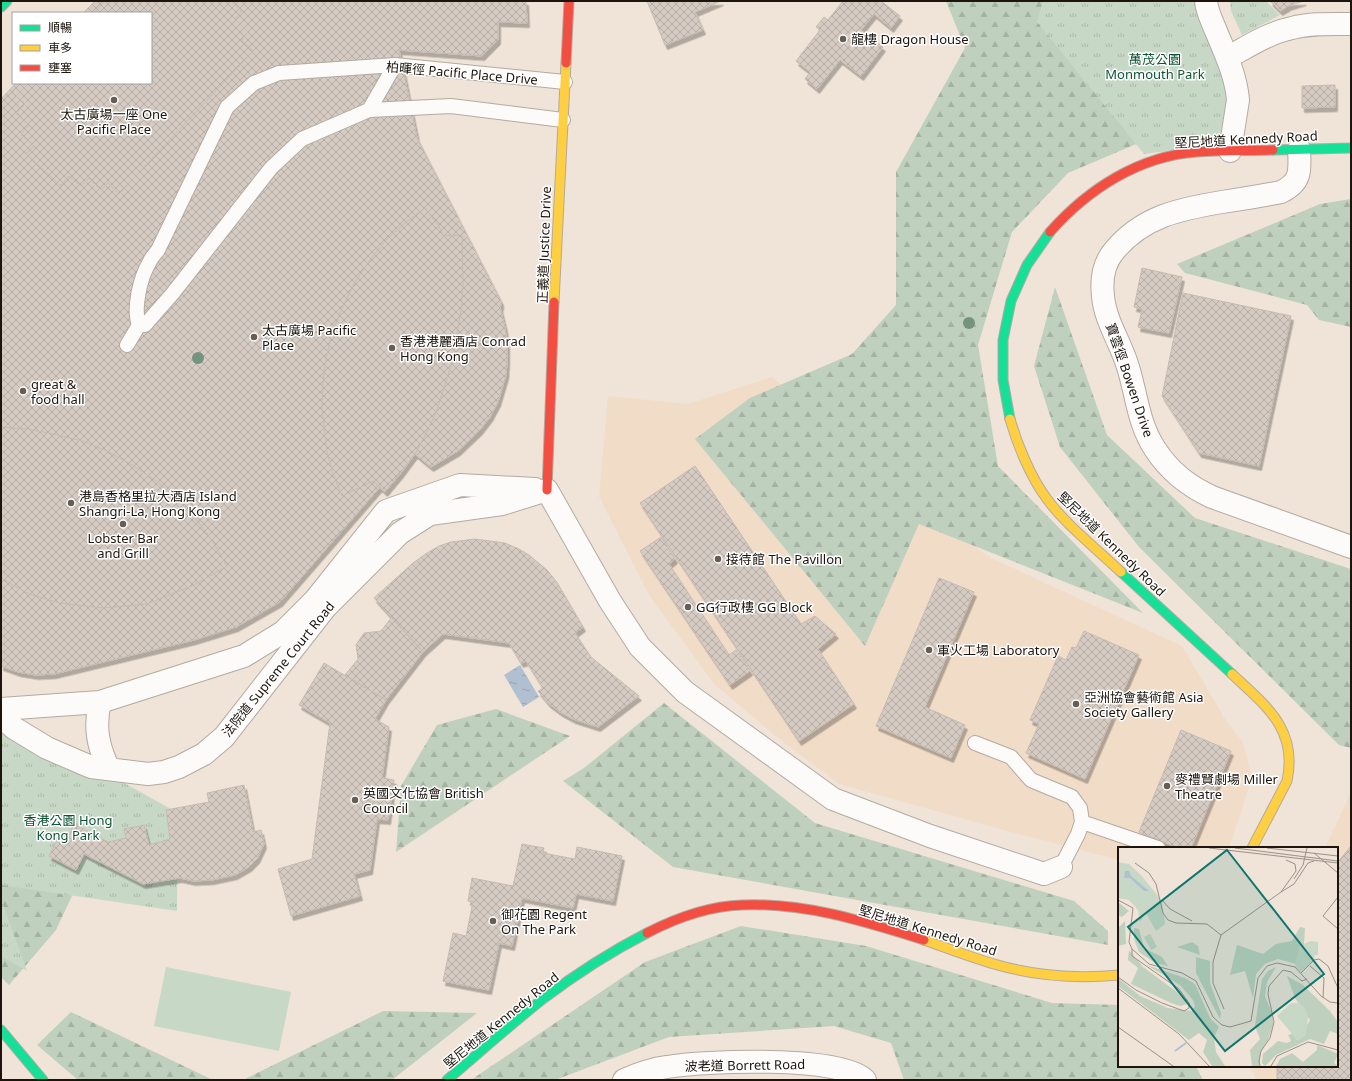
<svg xmlns="http://www.w3.org/2000/svg" width="1352" height="1081" font-family="'Noto Sans','Noto Sans TC',sans-serif">
	<style>
		.built { fill: #f1dcc8 }
		.green { fill: #c8d8c6 }
		.forest { fill: url(#forest-firs) }
		.park { fill: url(#park-tufts) }
		.water { fill: url(#water-ripples) }
		.building { fill: url(#building-cross-hatch); stroke: #c5bbb2; filter: url(#shadow) }
		.lines { fill: none; stroke-linecap: round; stroke-linejoin: round }
		.lane-casing { stroke: #b3aaa1; stroke-width: 16 }
		.street-casing { stroke: #b3aaa1; stroke-width: 24 }
		.fast-casing { stroke: #b3aaa1; stroke-width: 11 }
		.slow-casing { stroke: #b3aaa1; stroke-width: 11 }
		.jam-casing { stroke: #b3aaa1; stroke-width: 11 }
		.lane { stroke: #fdfbf9; stroke-width: 14 }
		.street { stroke: #fdfbf9; stroke-width: 22 }
		.fast { stroke: #16e098; stroke-width: 9 }
		.slow { stroke: #ffcf43; stroke-width: 9 }
		.jam { stroke: #f24e42; stroke-width: 9 }
		.tree { fill: #73947e }
		.poi-dot { fill: #665d54; stroke: #fff; stroke-width: 1.5 }
		.labels { text-anchor: middle; dominant-baseline: central; stroke-width: 3; stroke-linejoin: round; paint-order: stroke }
		.poi-label { font-size: 13px; fill: #1c140d; stroke: #fff; text-anchor: start }
		.park-label { font-size: 13px; fill: #0c5234; stroke: #fff }
		.street-label { font-size: 13px; fill: #1c140d; stroke: #fff }
		.inset-river { fill: none; stroke: #b0c0d1; stroke-width: 2 }
		.inset-road { fill: none; stroke: #9b9187; stroke-width: 1 }
		.view { fill: #0f766e; fill-opacity: 0.15; stroke: #0f766e; stroke-width: 2 }
		.inset-edge { fill: none; stroke: #1c140d; stroke-width: 2 }
	</style>
	<defs>
		<pattern id="forest-firs" width="22" height="20" patternUnits="userSpaceOnUse"><rect width="22" height="20" fill="#c0d0be"/><path d="M5 1l3.5 6h-7zM16 11l3.5 6h-7z" fill="#a4b2a2"/></pattern>
		<pattern id="park-tufts" width="24" height="20" patternUnits="userSpaceOnUse"><rect width="24" height="20" fill="#c8d8c6"/><path d="M3 7l-1-3M5 7V3M7 7l1-3M15 17l-1-3M17 17v-4M19 17l1-3" fill="none" stroke="#abb8a9"/></pattern>
		<pattern id="water-ripples" width="26" height="14" patternUnits="userSpaceOnUse"><rect width="26" height="14" fill="#b0c0d1"/><path d="M2 4q2-2 4 0t4 0M15 11q2-2 4 0t4 0" fill="none" stroke="#97a4b2"/></pattern>
		<pattern id="building-cross-hatch" width="8" height="8" patternUnits="userSpaceOnUse"><rect width="8" height="8" fill="#d5cbc2"/><path d="M0 0l8 8M0 8l8-8" fill="none" stroke="#b6ada6"/></pattern>
		<filter id="shadow"><feDropShadow dx="2.5" dy="4.5" stdDeviation="0" flood-color="#0004"/></filter>
	</defs>
	<rect width="100%" height="100%" fill="#f0e4d8"/>
	<path class="built" d="M772,377l215,179 195,90 45,76 16,20 9,36 -23,70h-110v12l-108,-28 -172,-48 -61,-46 -64,-54 -65,-89 -50,-98 9,-101 80,8z
		M1351,792v288h-95l-6,-14h87v-218h-12z"/>
	<path class="green" d="M166,967l125,25 -12,59 -125,-25z"/>
	<path class="forest" d="M946,1h256l-61,141 -73,31 -56,59 -34,113 20,121 145,147 -224,-89 -54,122 -170,-207 55,-41 102,-44 44,-49v-133l69,-124z
		M1351,199v128l-32,-7 -12,-15 -122,-32 -8,-9 143,-60z
		M1055,287l52,148 88,83 156,51v179l-12,-3 -200,-198 -79,-100 -26,-81z
		M664,703l151,120 259,78 34,30v14l-435,-78 -110,-86 21,-13z
		M496,709l74,27 -174,116 5,-66 36,-61z
		M1,805l77,78 -22,47 -47,55 -8,-8z
		M741,926l125,20 186,57 67,2v61h77l7,14h-299l-13,-37 -57,-17 -165,11 -114,43h-84l174,-118z
		M383,1011l94,2 -85,67h-149z
		M71,1012l142,68h-135l-41,-35z"/>
	<path class="park" d="M1043,1h160l25,79 2,29 -8,35 -78,10 -107,-132z
		M1230,1h36l14,14 -38,20 -11,-24z
		M1,714l177,99 -1,98 -176,-26z
		M1,899l26,72 -26,-15z"/>
	<path class="water" d="M520,665l19,32 -16,10 -19,-32z"/>
	<path class="building" d="M95,1h431l1,22 -29,-1v18l-16,16 -83,-6 18,88 84,163v5l-1,1 5,21 2,17v17l-1,13 -8,27 -8,15 -10,13 -22,21 -27,16 -16,-13 -30,38 -5,-5 -100,115 -44,25 -42,13 -140,34 -18,1 -18,-3 -17,-6v-567l15,-16h135v-70h-68z
		M105,1h126l11,10 -7,8 13,13 -7,8 12,11 -134,143 -11,-11 -7,7 -12,-12 -8,8 -12,-10 -8,10 -35,-32 8,-8 -13,-12 8,-9 -13,-12 9,-9 -9,-8 13,-13h122v-70h-57z
		M647,1h74l-26,11 8,18 -38,15z
		M843,1h38l19,15 -9,12 -17,-14 -13,16 22,17 -22,29 -21,-16 -23,29 -12,-10 5,-7 -14,-11 24,-31 -4,-3 8,-10 4,3z
		M1270,1h34l-16,5 -1,1 -7,4z
		M1335,85v22l-33,1v-22z
		M425,208l14,18 4,10 19,-1 1,49 -2,27 -9,51 -15,48 -10,22 -12,22 -14,19 -16,19 -12,-11 -31,15 -9,-22 -6,-22 -5,-44 1,-26 3,-24 6,-25 10,-25 13,-26 15,-22 16,-20 19,-17z
		M1142,268l40,9 -13,56 -31,-6 4,-18 -8,-2z
		M1183,293l108,23 -32,150 -60,-13 -37,-57z
		M1,427l26,2 27,5 28,7 25,10 25,14 23,15 22,19 19,20 17,23 14,24 -33,19 -47,19 -44,4 -43,-5 -31,-9 -28,-16z
		M695,466l106,158 14,-8 21,18 -18,15 36,55 -55,37 -159,-238z
		M661,537l14,22 -6,5 60,91 7,-5 14,21 -20,14 -90,-134z
		M475,539l30,4 14,6 10,6 18,15 9,11 27,46 -8,6 16,24 48,39 -41,31 -25,-8 -13,-7 -12,-9 -10,-12 5,-3 -17,-27 -5,2 -12,-20 -66,-9 -20,18 -49,-54 39,-35 14,-10 12,-7 12,-4z
		M939,578l35,14 -49,115 40,18 -14,33 -75,-32z
		M392,617l31,35 -37,48 -41,-25 13,-16 -2,-14 8,-12 17,-2z
		M1084,631l55,24 -54,124 -59,-26 13,-29 -9,-4 28,-64 8,4 6,-13 4,1z
		M324,663l62,37 -11,19 14,8 -7,51 12,2 -6,40 -11,-1 -7,51 -16,4 6,22 -69,20 -13,-47 34,-10 18,-136 -31,-18z
		M1181,730l50,21 -40,97h-13l-39,-16z
		M244,785l9,47 8,-2 3,14 -7,15 -8,8 -14,8 -23,5 -19,1 -13,-3 -37,6 -59,-30 -8,16 -27,-14 8,-16 8,5 9,-21 34,18 18,-4 -2,-9 20,-4 5,20 21,-6 -4,-29 43,-8 -2,-9z
		M522,844l22,4 -1,5 32,6 2,-12 45,9 -9,45 -37,-7 -3,14 -51,-10 -10,48 -13,-3 -10,47 -46,-9 10,-48 13,3 7,-34 -5,-1 4,-23 41,8z
		M1351,846v234h-74v-14h60v-203z"/>
	<g class="lines">
		<defs>
			<path id="lane" d="M369,110l26,-45
				M139,325c-6,-16 1,-47 10,-62 2,-5 6,-9 9,-13l69,-143 27,-24 25,-10 116,-8 170,17
				M139,325h6l28,-32 98,-125 31,-29 67,-29 82,-4 112,14
				M127,345l12,-20
				M975,743l36,14 20,23 41,17 8,11 2,14 -4,12 -17,33
				M1082,822l76,26"/>
			<path id="street" d="M1206,1c1,11 6,20 10,30 9,22 20,44 22,69l-8,51
				M1227,58c20,-11 41,-25 65,-30 19,-5 39,-4 59,-4
				M1299,149c1,21 3,33 -18,43 -19,4 -39,7 -59,10 -42,7 -79,14 -108,49 -11,13 -13,28 -11,45 2,25 18,47 25,71 9,29 10,56 27,82 15,23 33,37 57,48l139,50
				M547,490l63,111 30,46 45,45 148,107 97,37 114,38 17,-7
				M100,702c-6,25 -2,45 9,67
				M1,709l99,-7 144,-46 39,-24 32,-32 71,-89 74,-26 75,4
				M1,717l13,11 33,20 44,19 57,7 16,-2 15,-5 25,-13 20,-17 101,-129 75,-75 30,-19 72,-10 45,-14
				M624,1080c14,-6 28,-11 43,-13 35,-6 175,-12 198,13"/>
			<path id="fast" d="M1,7l6,-6
				M1273,150l78,-2
				M1010,419l-7,-39v-40l8,-39 16,-36 23,-33
				M1121,572l111,102
				M1,1030l42,50
				M447,1080c32,-27 63,-55 96,-81 33,-25 67,-47 104,-66"/>
			<path id="slow" d="M554,302l12,-239
				M1010,419c7,25 21,59 37,80 19,26 50,50 74,73
				M1232,674c34,32 66,55 55,107l-35,67
				M924,940c23,8 46,17 70,24 41,12 83,15 125,11"/>
			<path id="jam" d="M566,63l3,-62
				M1050,232c38,-43 89,-76 147,-80 25,-2 51,-1 76,-2
				M547,490l7,-188
				M647,933c29,-15 63,-27 95,-28 62,-3 124,17 182,35"/>
		</defs>
		<use href="#lane" class="lane-casing"/>
		<use href="#street" class="street-casing"/>
		<use href="#fast" class="fast-casing"/>
		<use href="#slow" class="slow-casing"/>
		<use href="#jam" class="jam-casing"/>
		<use href="#lane" class="lane"/>
		<use href="#street" class="street"/>
		<use href="#fast" class="fast"/>
		<use href="#slow" class="slow"/>
		<use href="#jam" class="jam"/>
	</g>
	<g class="tree">
		<circle cx="969" cy="323" r="6"/>
		<circle cx="198" cy="358" r="6"/>
	</g>
	<g class="poi-dot">
		<circle cx="843" cy="39" r="4"/>
		<circle cx="114" cy="100" r="4"/>
		<circle cx="254" cy="337" r="4"/>
		<circle cx="392" cy="348" r="4"/>
		<circle cx="23" cy="391" r="4"/>
		<circle cx="71" cy="503" r="4"/>
		<circle cx="123" cy="524" r="4"/>
		<circle cx="718" cy="559" r="4"/>
		<circle cx="688" cy="607" r="4"/>
		<circle cx="929" cy="650" r="4"/>
		<circle cx="1076" cy="704" r="4"/>
		<circle cx="1167" cy="786" r="4"/>
		<circle cx="355" cy="800" r="4"/>
		<circle cx="493" cy="921" r="4"/>
	</g>
	<g class="labels">
		<g class="poi-label">
			<text x="851" y="39">龍樓 Dragon House</text>
			<text x="114" y="114" text-anchor="middle">太古廣場一座 One<tspan x="114" dy="15">Pacific Place</tspan></text>
			<text x="262" y="330">太古廣場 Pacific<tspan x="262" dy="15">Place</tspan></text>
			<text x="400" y="341">香港港麗酒店 Conrad<tspan x="400" dy="15">Hong Kong</tspan></text>
			<text x="31" y="384">great &amp;<tspan x="31" dy="15">food hall</tspan></text>
			<text x="79" y="496">港島香格里拉大酒店 Island<tspan x="79" dy="15">Shangri-La, Hong Kong</tspan></text>
			<text x="123" y="538" text-anchor="middle">Lobster Bar<tspan x="123" dy="15">and Grill</tspan></text>
			<text x="726" y="559">接待館 The Pavillon</text>
			<text x="696" y="607">GG行政樓 GG Block</text>
			<text x="937" y="650">軍火工場 Laboratory</text>
			<text x="1084" y="697">亞洲協會藝術館 Asia<tspan x="1084" dy="15">Society Gallery</tspan></text>
			<text x="1175" y="779">麥禮賢劇場 Miller<tspan x="1175" dy="15">Theatre</tspan></text>
			<text x="363" y="793">英國文化協會 British<tspan x="363" dy="15">Council</tspan></text>
			<text x="501" y="914">御花園 Regent<tspan x="501" dy="15">On The Park</tspan></text>
		</g>
		<g class="park-label">
			<text x="1155" y="59">萬茂公園<tspan x="1155" dy="15">Monmouth Park</tspan></text>
			<text x="68" y="820">香港公園 Hong<tspan x="68" dy="15">Kong Park</tspan></text>
		</g>
		<g class="street-label">
			<text transform="translate(462 73) rotate(5)">柏暉徑 Pacific Place Drive</text>
			<text transform="translate(1246 139) rotate(-3)">堅尼地道 Kennedy Road</text>
			<text transform="translate(544 245) rotate(-88)">正義道 Justice Drive</text>
			<text transform="translate(1130 380) rotate(71)">寶雲徑 Bowen Drive</text>
			<text transform="translate(1112 544) rotate(44)">堅尼地道 Kennedy Road</text>
			<text transform="translate(278 669) rotate(-51)">法院道 Supreme Court Road</text>
			<text transform="translate(928 930) rotate(17)">堅尼地道 Kennedy Road</text>
			<text transform="translate(501 1020) rotate(-39)">堅尼地道 Kennedy Road</text>
			<text transform="translate(745 1065) rotate(-1)">波老道 Borrett Road</text>
		</g>
	</g>
	<g transform="translate(1118 847)">
		<rect width="220" height="220" fill="#f0e4d8"/>
		<path d="M32,87l7,13 -6,3 -7,-13z" fill="#c8d8c6"/>
		<path d="M0,55l11,9 -7,6 -4,-2zM7,74l1,23 -8,2v-18zM182,80l5,1 -1,17 -8,19 -18,-5 -13,5 -9,10 -3,24 -8,-27 -15,4 7,-30 26,9 13,-10 16,-3zM16,81l5,1 5,19 18,9 6,9 -13,-3 -16,-11 -5,-13zM74,95l6,4 2,9 -23,-8zM11,103l14,17 34,25 10,12 -7,2 -9,-3 -40,-19 7,-16 -10,-8zM78,110l14,4v22l11,30 -1,6 -24,-46zM29,118l38,13 10,6 15,34 9,9 -5,10 2,15 9,14h-13l-9,-14 4,-12 -8,-7 -10,7 -71,-54v-8l22,18 28,12 24,3 3,-5 -2,-6 -13,-15zM158,120l-9,15 -2,14 8,20v9l-5,15 -7,11 -2,15h-7l-2,-16 10,-11 -5,-13 7,-47 6,-8zM169,129l16,9 27,26 8,11v12l-8,-3 -6,13 -14,-5 -34,16 -11,11 -3,-3 1,-9 15,-13 9,2 4,-2 -3,-6 6,-2 3,3 -1,4 3,-1 11,-19 -15,-22zM199,198l21,9 -4,9 4,3h-62l4,-7 12,-6 11,9 14,-12z" fill="#c0d0be"/>
		<path d="M0,15l11,2 12,11 21,26 3,23 -9,7 -10,-18 -6,9 -2,-12 -9,-10 -11,-2zM193,94l7,1v13h-3l-1,4 -13,13 -6,-6 4,-20zM173,156h8l6,5 3,9 -2,18 -8,6 -21,-25z" fill="#c8d8c6"/>
		<path d="M7,24h4l2,5 18,15h-5l-14,-13h-6z" fill="#b0c0d1"/>
		<path class="inset-river" d="M57,204l11,-8"/>
		<path class="inset-road" d="M91,1l129,15M117,1l103,13M149,1l71,8M196,6l24,20M17,16l14,10 7,11 7,29 5,7 8,3 31,1 14,11M176,32l9,-14 4,-17M163,45l15,-21 -1,-7 -9,-4M163,45l13,-8 14,-21 6,-2M220,50l-15,19 15,13M0,53l15,8 -4,34 3,7 17,15 33,9 14,8 17,36 9,8 8,2 21,-6 7,-43 9,-12 10,-3 18,4 26,29 9,6 8,1M44,53l8,9 22,12M103,88l-8,27v21l11,26M103,88l60,-43M192,119l14,12 -1,20M183,126l13,-13 5,-1 9,7 10,22M0,130l18,13 26,13 22,8 5,-3v-5l-10,-14 -47,-33v-7M0,141l61,46 30,32M0,180l55,39M142,219l-1,-5 2,-10 9,-13 4,-16 -6,-28 1,-8 14,-16 8,2 11,9 5,-2M153,219l6,-10 31,-14 30,8"/>
		<path class="view" d="M109,3l97,124 -99,77 -97,-124z"/>
		<rect width="220" height="220" class="inset-edge"/>
	</g>
	<rect width="1352" height="1081" fill="none" stroke="#1c140d" stroke-width="4"/>
	<rect x="12" y="12" width="140" height="72" fill="#ffffff" stroke="#a4a19e"/>
	<rect x="20" y="25" width="20" height="6" fill="#16e098" stroke="#a4a19e"/>
	<text x="48" y="32" font-size="12" fill="#1c140d">順暢</text>
	<rect x="20" y="45" width="20" height="6" fill="#ffcf43" stroke="#a4a19e"/>
	<text x="48" y="52" font-size="12" fill="#1c140d">車多</text>
	<rect x="20" y="65" width="20" height="6" fill="#f24e42" stroke="#a4a19e"/>
	<text x="48" y="72" font-size="12" fill="#1c140d">壅塞</text>
</svg>
